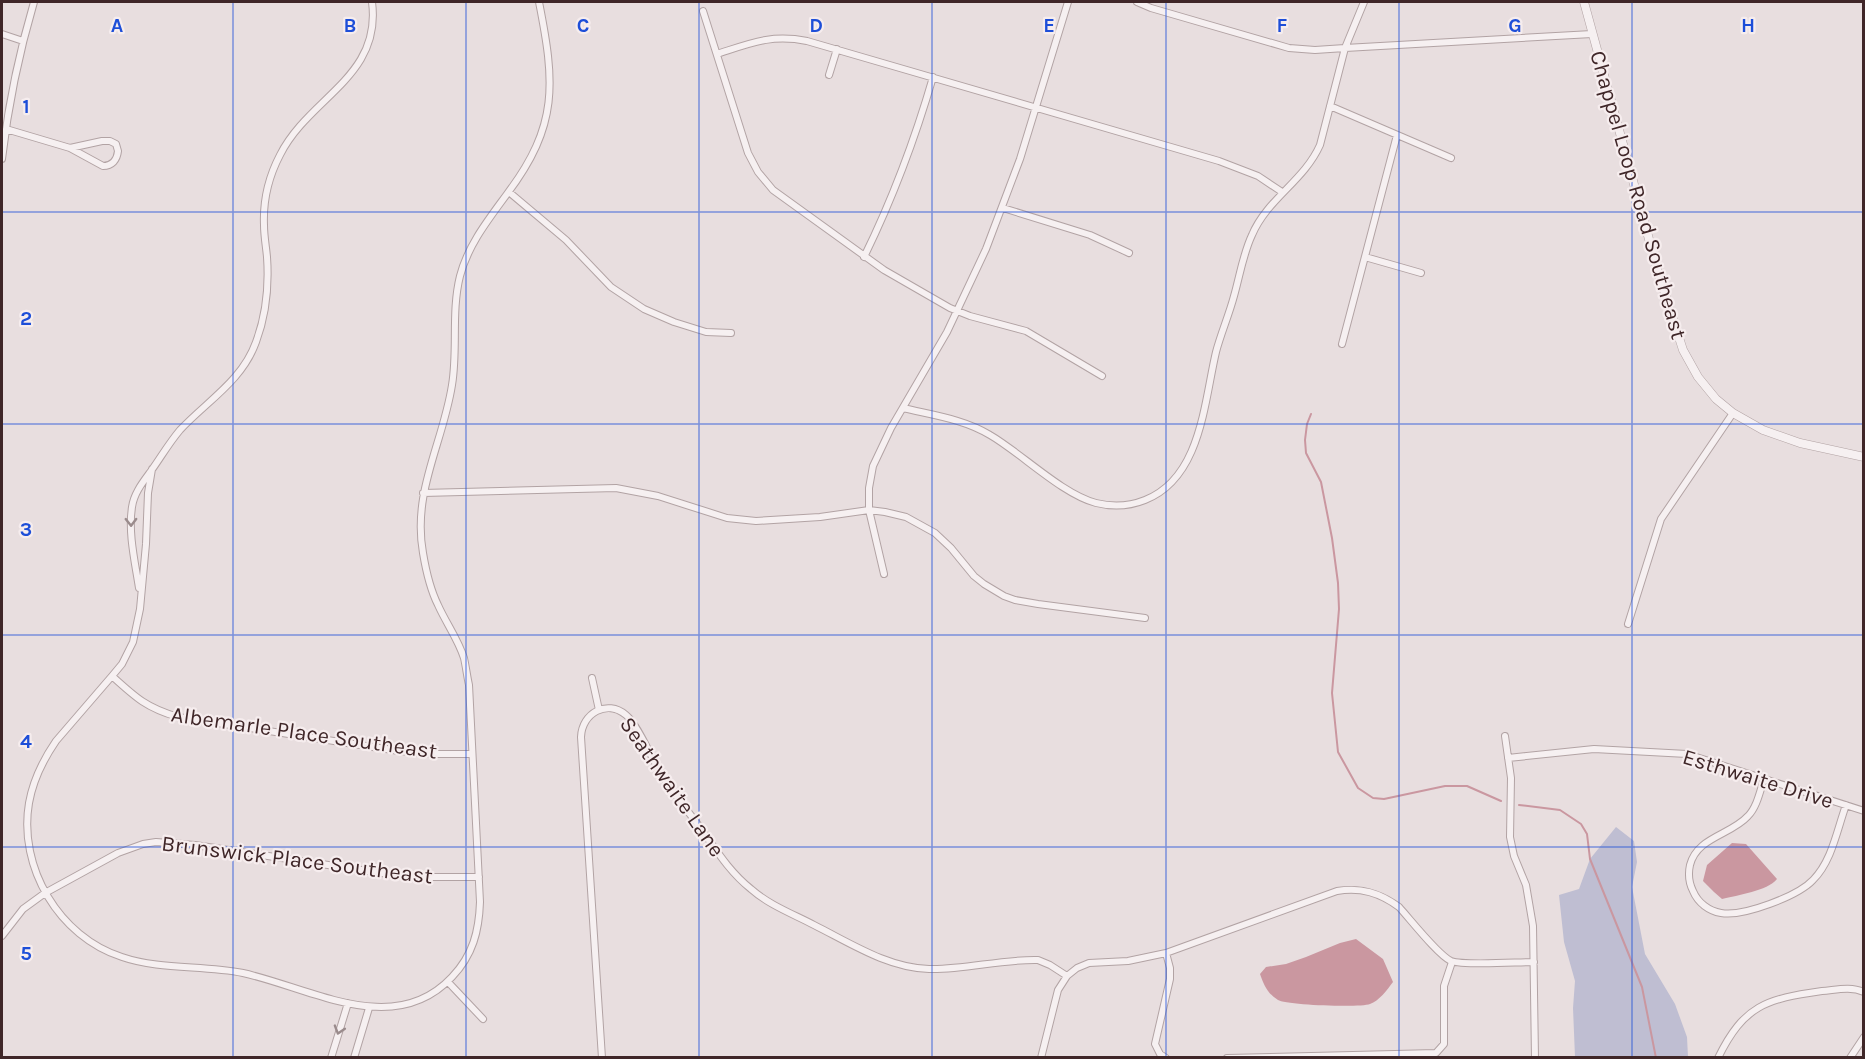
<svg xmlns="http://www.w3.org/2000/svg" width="1865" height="1059" font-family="Karla,sans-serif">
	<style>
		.green { fill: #bfbed2 }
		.water { fill: #ca97a0 }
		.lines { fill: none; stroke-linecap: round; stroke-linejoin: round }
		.stream { stroke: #ca97a0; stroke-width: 2 }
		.minor-casing { stroke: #b2a3a4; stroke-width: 8 }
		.tertiary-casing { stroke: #b2a3a4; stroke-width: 9 }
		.minor { stroke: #f6f0f1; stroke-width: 6 }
		.tertiary { stroke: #f6f0f1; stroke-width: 8 }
		.oneway { stroke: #9a8b8c }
		.grid { fill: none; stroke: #1d4ed8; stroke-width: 1.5; stroke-opacity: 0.55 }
		.labels { text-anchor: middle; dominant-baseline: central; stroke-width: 4.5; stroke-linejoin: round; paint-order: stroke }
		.street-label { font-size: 22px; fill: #3f2628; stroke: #f6edee }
		.grid-label { font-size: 20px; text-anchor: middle; font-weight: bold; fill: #1d4ed8; stroke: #f6edee; stroke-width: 4.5; stroke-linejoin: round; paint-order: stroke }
	</style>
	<rect width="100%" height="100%" fill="#e8dedf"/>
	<path class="green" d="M1616,827l18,14 3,21 -5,25 13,67 30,50 12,33 1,20h-113l-2,-49 2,-27 -11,-39 -5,-47 20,-6 11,-30z"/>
	<path class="water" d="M1732,843l14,1 31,35c-10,12 -39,16 -55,20l-8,-7 -11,-11 4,-16z
		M1356,939l27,20 10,23c-6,8 -14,19 -23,22 -10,4 -85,1 -92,-4 -11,-7 -14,-15 -18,-26l6,-7 20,-3 20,-7 34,-14z"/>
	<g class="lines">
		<path class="stream" d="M1311,414l-4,10 -2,16 1,13 15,29 11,56 6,45 1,26 -7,84 6,59 20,36 15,10 11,1 61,-13h22l34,15
			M1519,805l41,5 21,14 6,10 3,25 52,128 14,71"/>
		<defs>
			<path id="minor" d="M1137,2l14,6 138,40 26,2 30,-2 247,-14
				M703,11l45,142 10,19 15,18 111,80 66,38 20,8 56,15 76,45
				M2,34l21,7
				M717,54c34,-11 54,-20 90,-13l412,120 39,15 24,16
				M829,75l8,-26
				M1330,106l121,52
				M6,129l64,19 33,18c9,0 14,-6 15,-15l-2,-7 -6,-3h-8l-32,7
				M2,159c6,-53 17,-106 32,-157
				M509,192l57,48 45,47 33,22 30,13 32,10 25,1
				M1003,208l87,27 39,18
				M864,257c29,-59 51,-118 69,-180
				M1365,257l56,16
				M1342,344l55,-209
				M903,408c29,7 61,11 87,27 31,18 72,59 106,68 16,4 34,3 49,-3 56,-22 59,-97 71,-148 5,-19 13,-37 18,-56 6,-21 9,-42 18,-61 15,-36 52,-54 68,-90l25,-97 19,-46
				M152,469l-4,24 -2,51 -6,65 -7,33 -11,22 -10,12 -56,65c-13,19 -23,39 -27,62 -11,64 30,134 93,154 38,13 81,8 121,16 68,15 151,66 209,4 21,-22 27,-46 28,-75l-11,-217c-2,-9 -3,-18 -5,-27 -6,-19 -18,-35 -26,-53 -8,-16 -12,-34 -15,-52 -11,-61 20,-110 29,-168 6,-36 -1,-73 8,-109 8,-31 28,-56 47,-82 52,-69 48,-111 32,-192
				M423,493l193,-5 42,8 69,22 29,3 64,-4 49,-7 16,2 21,5 29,16 16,15 23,28 10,8 20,12 11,4 23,4 107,14
				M884,574l-15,-64v-22l4,-22 18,-38 56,-96 39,-83 34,-90 48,-157
				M139,588c-4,-26 -11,-55 -7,-81 2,-14 11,-25 19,-36 10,-14 18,-28 29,-41 27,-29 62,-49 76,-88 10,-27 13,-57 11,-85 -1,-11 -3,-21 -3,-32 -1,-24 5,-49 16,-70 29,-58 102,-78 92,-153
				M1628,624l33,-105 72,-106
				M112,676c24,22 35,32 66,41l221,34 38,3h35
				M592,678l7,32
				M1505,736l6,42 -1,59 4,19 12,29 7,41 2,132
				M1508,758l86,-9 93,5 177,57
				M1764,779c-4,12 -7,28 -16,37 -17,19 -51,21 -58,49 -2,9 -1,18 3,26 5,12 16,20 28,22 22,4 77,-17 92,-33 19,-19 24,-50 33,-75
				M2,936l21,-27 22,-16 73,-40 25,-9 13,-2 39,3 213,32h71
				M1166,953l4,15v11l-15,65 5,10 6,4
				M448,982l35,37
				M331,1058l17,-55
				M354,1058l15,-50
				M602,1058l-21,-321c1,-24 26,-38 45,-22 11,9 23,38 31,51 11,20 25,38 39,56 17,23 32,49 55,67 18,16 42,25 63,36 36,18 74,43 115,44 36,1 72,-10 109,-9l12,5 17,11
				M1041,1058l17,-68 9,-14 10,-8 12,-5 39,-2 38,-8 171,-62c24,-4 43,2 62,16 11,12 39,48 52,54 13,5 66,1 83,1
				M1227,1058l209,-5 8,-9v-58l8,-24
				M1718,1058c26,-53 48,-59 104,-67 14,-1 28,-5 42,1
				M1850,1058l14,-21"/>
			<path id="tertiary" d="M1584,2l74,270 25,78 15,27 18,22 17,14 30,17 37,13 64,14"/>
		</defs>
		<use href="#minor" class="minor-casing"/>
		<use href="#tertiary" class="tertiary-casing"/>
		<use href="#minor" class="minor"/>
		<use href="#tertiary" class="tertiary"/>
	</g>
	<defs><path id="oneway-chevron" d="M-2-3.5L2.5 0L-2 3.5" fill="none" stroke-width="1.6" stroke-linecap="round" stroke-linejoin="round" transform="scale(1.5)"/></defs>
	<g class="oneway">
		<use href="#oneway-chevron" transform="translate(131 522) rotate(89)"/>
		<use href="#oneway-chevron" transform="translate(339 1030) rotate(107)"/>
	</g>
	<path class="grid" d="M233,2v1056M466,2v1056M699,2v1056M932,2v1056M1166,2v1056M1399,2v1056M1632,2v1056M2,212h1862M2,424h1862M2,635h1862M2,847h1862"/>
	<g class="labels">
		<g class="street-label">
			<text transform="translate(1638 195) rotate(74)">Chappel Loop Road Southeast</text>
			<text transform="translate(304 733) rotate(8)">Albemarle Place Southeast</text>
			<text transform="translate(1758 779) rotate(17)">Esthwaite Drive</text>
			<text transform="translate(672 787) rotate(55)">Seathwaite Lane</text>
			<text transform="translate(297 860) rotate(7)">Brunswick Place Southeast</text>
		</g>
	</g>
	<g class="grid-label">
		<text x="117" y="32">A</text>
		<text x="350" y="32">B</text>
		<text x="583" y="32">C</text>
		<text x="816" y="32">D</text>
		<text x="1049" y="32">E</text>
		<text x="1282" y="32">F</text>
		<text x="1515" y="32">G</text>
		<text x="1748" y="32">H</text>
		<text x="26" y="113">1</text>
		<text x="26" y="325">2</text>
		<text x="26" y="536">3</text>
		<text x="26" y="748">4</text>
		<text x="26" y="960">5</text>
	</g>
	<rect width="1865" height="1059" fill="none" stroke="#3f2628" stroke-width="6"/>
</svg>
